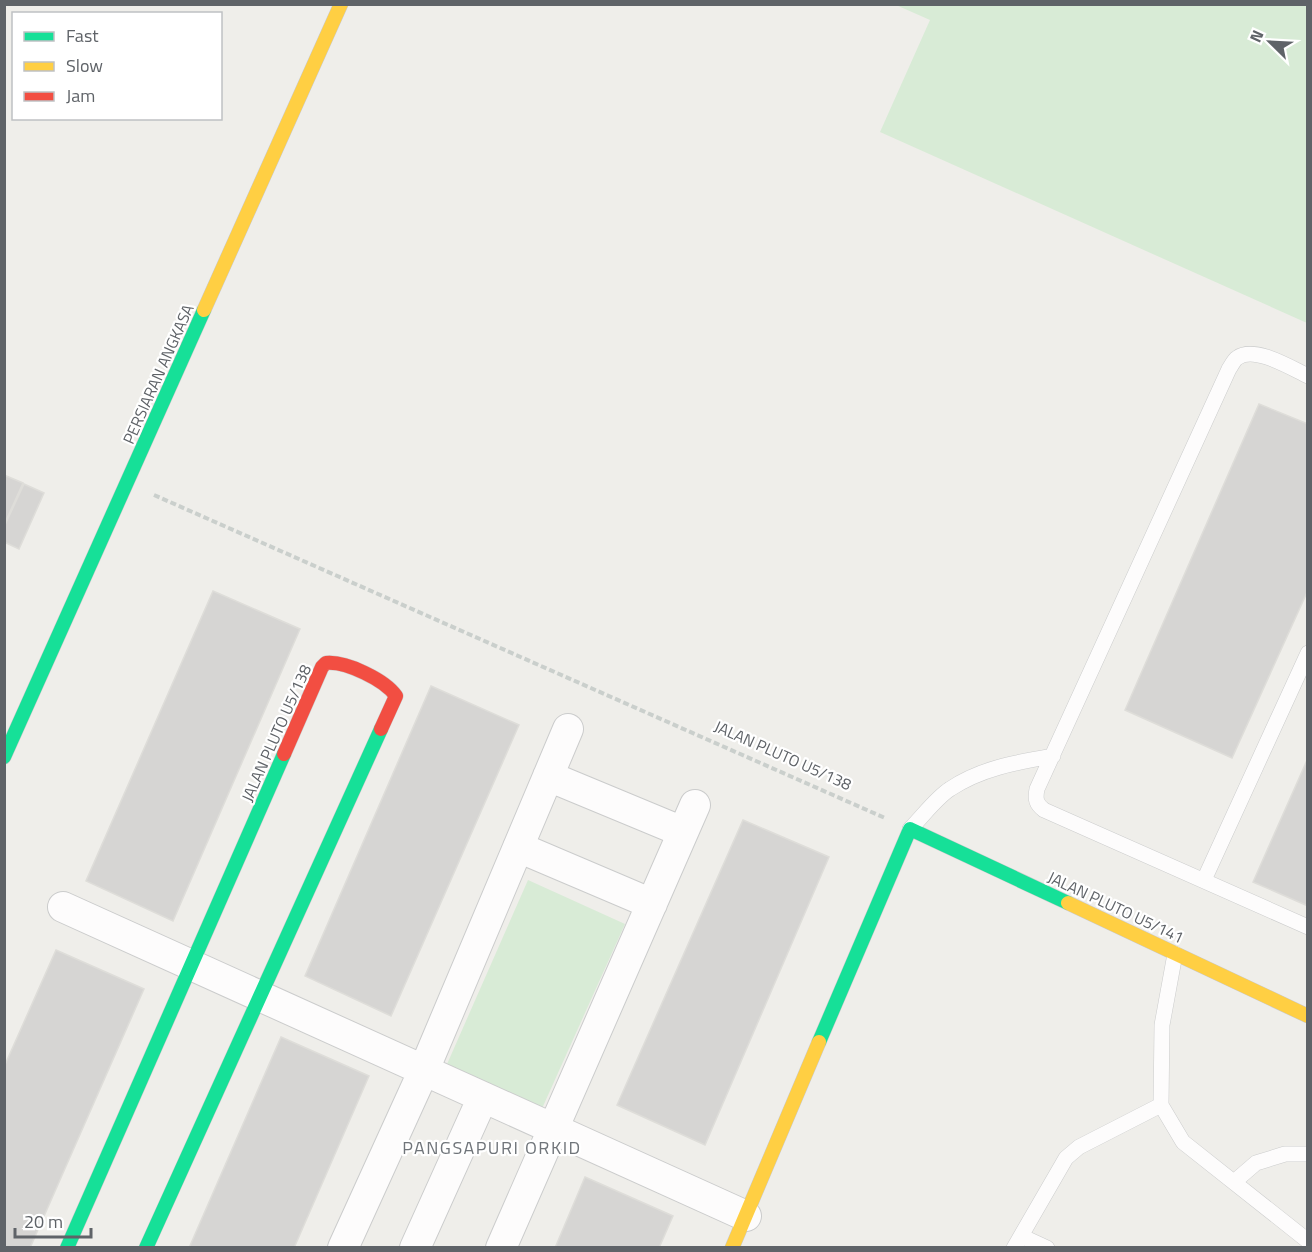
<svg xmlns="http://www.w3.org/2000/svg" width="1312" height="1252" font-family="'Titillium Web',sans-serif">
	<style>
		.green { fill: #d8ebd6 }
		.building { fill: #d6d5d3; stroke: #deddd9; stroke-width: 1.5 }
		.lines { fill: none; stroke-linecap: round; stroke-linejoin: round }
		.lane-casing { stroke: #cbcccc; stroke-width: 16 }
		.street-casing { stroke: #cbcccc; stroke-width: 32 }
		.fast-casing { stroke: #cacacb; stroke-width: 15 }
		.slow-casing { stroke: #cacacb; stroke-width: 15 }
		.jam-casing { stroke: #cacacb; stroke-width: 15 }
		.path { stroke: #cacfcc; stroke-width: 4; stroke-dasharray: 6 3; stroke-linecap: butt }
		.lane { stroke: #fdfcfc; stroke-width: 15 }
		.street { stroke: #fdfcfc; stroke-width: 30 }
		.fast { stroke: #16e098; stroke-width: 14 }
		.slow { stroke: #ffcf43; stroke-width: 14 }
		.jam { stroke: #f24e42; stroke-width: 14 }
		.labels { text-anchor: middle; dominant-baseline: central; stroke-width: 4.5; stroke-linejoin: round; paint-order: stroke }
		.street-label { font-size: 16px; fill: #5f6368; stroke: #fff }
		.neighbourhood-label { font-size: 18px; letter-spacing: 1.5px; fill: #70757a; stroke: #fff }
	</style>
	<rect width="100%" height="100%" fill="#efeeea"/>
	<path class="green" d="M896,5h411v318l-427,-191 50,-112z
		M528,880l97,44 -85,189 -96,-42z"/>
	<path class="building" d="M1259,404l49,20v166l-76,168 -107,-48z
		M4,475l19,8 -19,42z
		M24,484l20,9 -25,56 -15,-7v-15z
		M213,591l87,38 -127,292 -87,-40z
		M431,686l88,39 -128,291 -86,-40z
		M1308,758v148l-55,-24z
		M743,820l86,37 -124,288 -88,-40z
		M56,950l88,39 -114,259h-26v-181z
		M281,1037l88,39 -75,172h-105z
		M585,1177l88,39 -14,32h-104z"/>
	<g class="lines">
		<defs>
			<path id="lane" d="M1308,376c-17,-8 -54,-31 -71,-18 -3,2 -6,8 -8,11l-192,420c-2,10 -1,15 7,21l264,117
				M910,829c13,-13 26,-31 40,-40 31,-21 68,-27 103,-33
				M1204,880l104,-227
				M1175,954l-13,71 -1,80 22,37 125,99
				M1234,1182l22,-19 29,-9h23
				M1021,1236l26,12
				M1014,1248l52,-90 13,-11 82,-42"/>
			<path id="street" d="M548,776l135,56
				M518,847l134,57
				M63,907l683,309
				M343,1248l81,-178 144,-341
				M415,1248l68,-151
				M501,1248l194,-443"/>
			<path id="fast" d="M4,757l200,-447
				M819,1042l91,-213 158,74
				M67,1248l217,-494
				M146,1248l235,-519"/>
			<path id="slow" d="M204,310l137,-306
				M1068,903l240,113
				M732,1248l87,-206"/>
			<path id="jam" d="M284,754l38,-87 4,-4c20,-2 59,17 70,33l-15,33"/>
		</defs>
		<use href="#lane" class="lane-casing"/>
		<use href="#street" class="street-casing"/>
		<use href="#fast" class="fast-casing"/>
		<use href="#slow" class="slow-casing"/>
		<use href="#jam" class="jam-casing"/>
		<path class="path" d="M154,495l731,323"/>
		<use href="#lane" class="lane"/>
		<use href="#street" class="street"/>
		<use href="#fast" class="fast"/>
		<use href="#slow" class="slow"/>
		<use href="#jam" class="jam"/>
	</g>
	<g class="labels">
		<g class="street-label">
			<text transform="translate(158 374) rotate(-66)">PERSIARAN ANGKASA</text>
			<text transform="translate(276 733) rotate(-66)">JALAN PLUTO U5/138</text>
			<text transform="translate(783 755) rotate(24)">JALAN PLUTO U5/138</text>
			<text transform="translate(1116 907) rotate(25)">JALAN PLUTO U5/141</text>
		</g>
		<g class="neighbourhood-label">
			<text x="492" y="1147">PANGSAPURI ORKID</text>
		</g>
	</g>
	<rect width="1312" height="1252" fill="none" stroke="#5f6368" stroke-width="12"/>
	<rect x="12" y="12" width="210" height="108" fill="#ffffff" stroke="#bfc1c3" stroke-width="1.5"/>
	<rect x="24" y="32" width="30" height="9" fill="#16e098" stroke="#bfc1c3" stroke-width="1.5"/>
	<text x="66" y="42" font-size="18" fill="#5f6368">Fast</text>
	<rect x="24" y="62" width="30" height="9" fill="#ffcf43" stroke="#bfc1c3" stroke-width="1.5"/>
	<text x="66" y="72" font-size="18" fill="#5f6368">Slow</text>
	<rect x="24" y="92" width="30" height="9" fill="#f24e42" stroke="#bfc1c3" stroke-width="1.5"/>
	<text x="66" y="102" font-size="18" fill="#5f6368">Jam</text>
	<g transform="translate(1270 42) rotate(294)" stroke="#ffffff" stroke-width="4.5" paint-order="stroke">
	<path d="M0-4.5L10 22L0 15L-10 22Z" fill="#5f6368"/>
	<text y="-9" font-size="16" font-weight="bold" text-anchor="middle" fill="#5f6368">N</text>
	</g>
	<path d="M15 1228v9h76v-9" fill="none" stroke="#5f6368" stroke-width="3"/>
	<text x="24" y="1228" font-size="18" fill="#5f6368" stroke="#ffffff" stroke-width="4.5" paint-order="stroke">20 m</text>
</svg>
